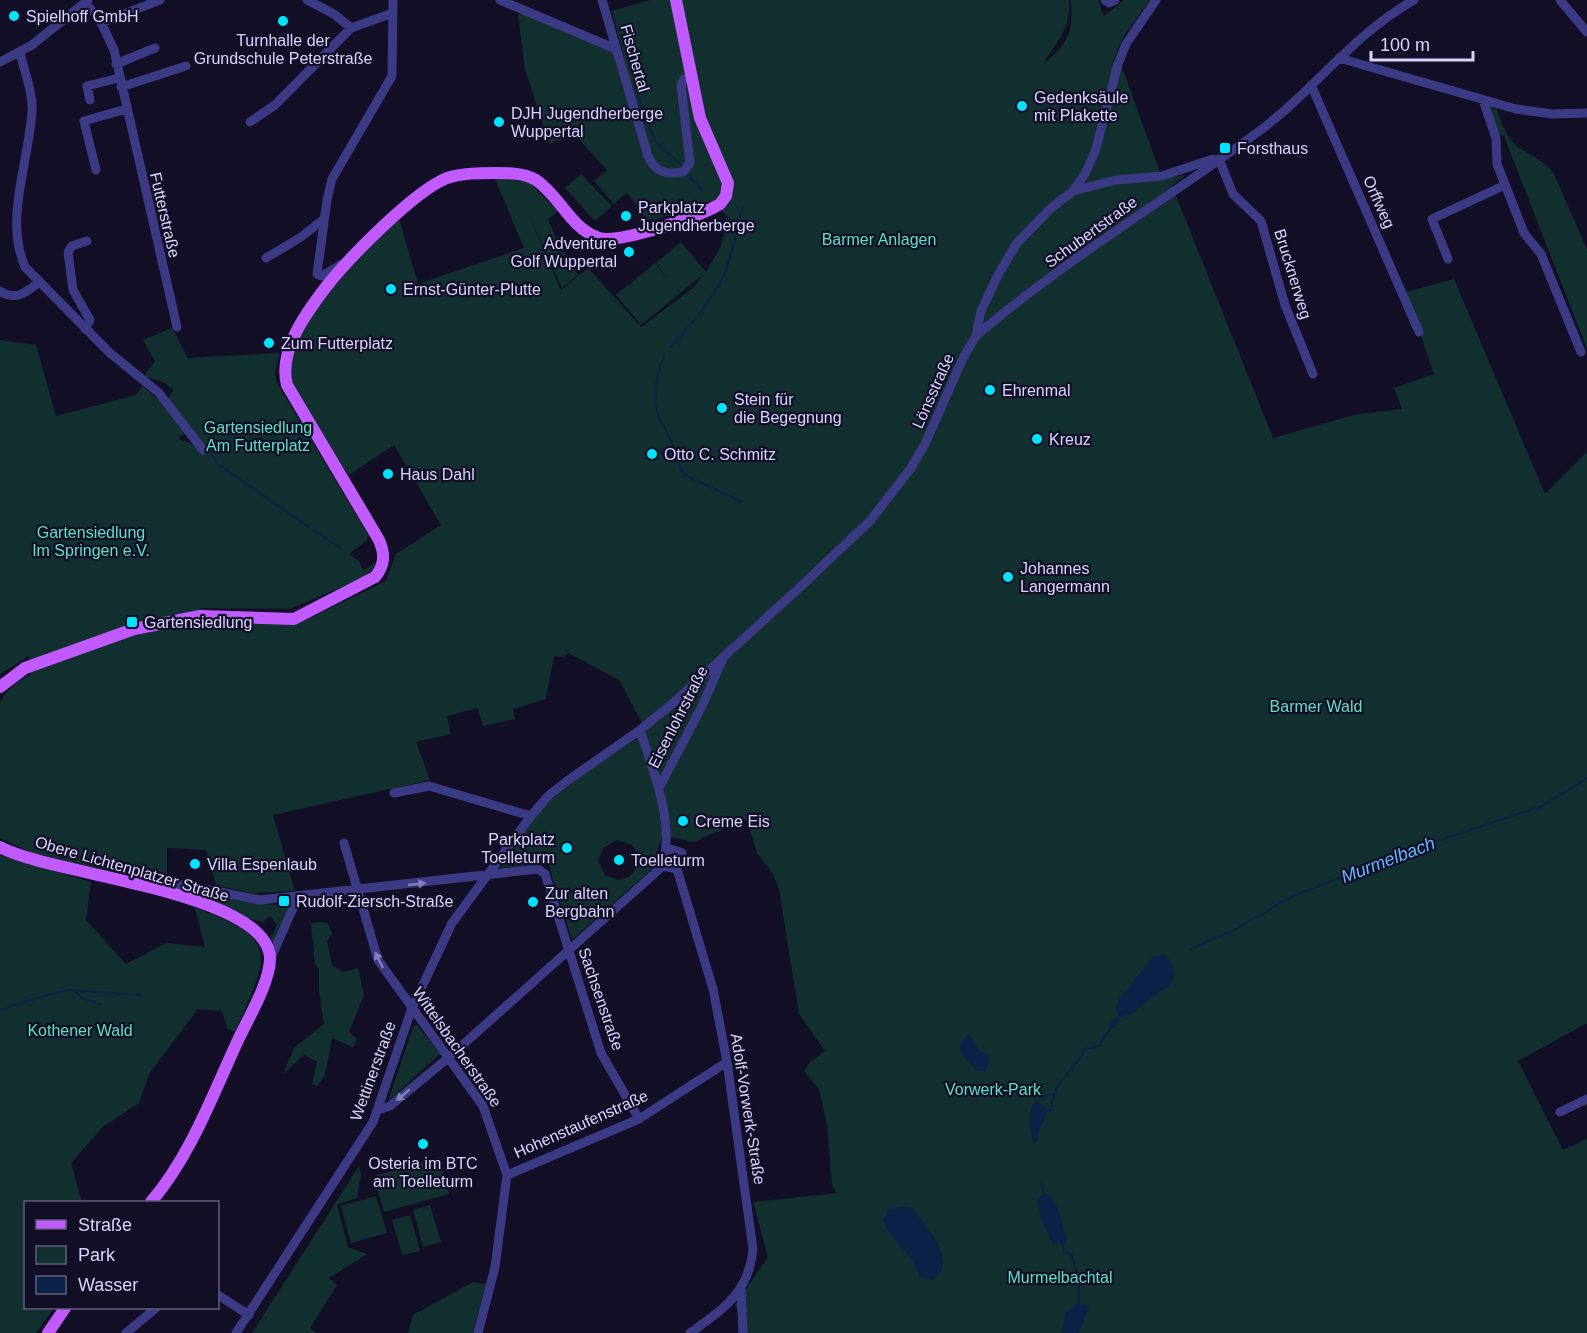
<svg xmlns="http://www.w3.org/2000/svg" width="1587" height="1333" font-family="Helvetica,sans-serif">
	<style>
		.green { fill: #12302f; fill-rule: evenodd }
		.water { fill: #0c2248 }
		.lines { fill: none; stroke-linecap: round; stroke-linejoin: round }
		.stream { stroke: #0c2248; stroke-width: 2 }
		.minor { stroke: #3d3a85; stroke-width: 9 }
		.major { stroke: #c25bff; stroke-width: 12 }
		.oneway { fill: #837fbc }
		.poi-dot { fill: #00e5ff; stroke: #130f26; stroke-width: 2 }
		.labels { text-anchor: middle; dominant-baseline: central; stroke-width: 4.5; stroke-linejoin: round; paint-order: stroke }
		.poi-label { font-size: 16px; fill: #d9d4ff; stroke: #130f26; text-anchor: start }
		.street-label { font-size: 16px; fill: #d9d4ff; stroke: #130f26 }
		.park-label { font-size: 16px; fill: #5fe0c0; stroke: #130f26 }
		.water-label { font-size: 18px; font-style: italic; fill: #62b6ff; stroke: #130f26 }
	</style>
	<rect width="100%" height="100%" fill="#130f26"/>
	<path class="green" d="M650,0h419c2,30 -12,41 -26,64 27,-22 30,-31 28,-64h27l6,16 20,-16h26l-26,36 -11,25 10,9 39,108 24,-3 -14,11 101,252 81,-23 48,-6 -8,-21 40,-14 -28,-82 48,-13 91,215 42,-42v571l-69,38 45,89 24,-11v194h-847v-17l-5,-11 33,-48 -15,-55 84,-9 -5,-7 -5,-62 -8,-35 -15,-18 6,-9 15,-11 -26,-37 -20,-125 -6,-15 -16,-21 -11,-34 -52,23 -32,-7 -9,33 -81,72 -24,-77 -48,5 42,-61 40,-32 56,-37 3,-17 -22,-41 -51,-27 -4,4 -10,-1 -8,43 -33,10 2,10 -32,7 -5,-18 -31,8 4,18 -35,8 14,38 -157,35 22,76 -43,2 -36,-8 -10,-35 -39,-2v32l-19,1 -118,-29 -30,-14v-134c4,-14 19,-23 31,-30l-2,-18 -29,18v-334l36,5 20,71 80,-21 6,-9 21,18 23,30 -6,2 -1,3 22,8 -34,-48 7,-9 -11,-8 -19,-6 11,-15 -12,-21 29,-12 16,30 92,-5 -5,20 2,10 92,153 -3,5 -17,13 10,7 4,10 14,-10 -5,9 -11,9 -72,30 -92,-1 99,17 90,-44 10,-27 45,-29 -47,-80 -45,30c-21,-29 -48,-59 -59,-93 -15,-45 80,-134 109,-163l19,65 106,-36 -30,-71 35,5 29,29 -10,8 9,21 21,35 -16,13 -34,-75 33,77 27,-22 53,59 52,-39 12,-15 -64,52 -25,-30 13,-11 4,4 -3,-4 25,-21 17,21 -16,-21 25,-21 25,30 14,-24 9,-30 -19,-17 -61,21 -22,-29 -13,11 -20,-23 13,-11 -32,-35 -26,9 -24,-75 -7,-55h9l97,43 -12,-46zM617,840l15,5c12,15 5,31 -13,35l-14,-5 -7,-14 5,-13z
		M1487,107l10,2c14,48 28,35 56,63l34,77v100l-83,-213 -8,-4z
		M581,174l31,32 -17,15 -30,-33z
		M0,855l91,27 -5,38 40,44 40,-21 39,4 -10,-39c89,31 72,50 40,124l-8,-4 -5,-17 -24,-2 -49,65 -10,29 -36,24 -32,36 11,39h-56v106h28l-18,25h-36z
		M181,889l92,16 18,-2 -18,42 -3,-10h3l4,-10 -7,-9 -7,6 -17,-4 -66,-28z
		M320,922l8,1 4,10 -5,8 5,24 11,7 15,-4 6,27 -15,37 8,7 -4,8 -21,-9 -7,37 -8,11 -5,-2 5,-22 -13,-7 -21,19 11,-26 30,-24 -5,-34v-22l-4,-3 -4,-42z
		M416,1024l24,30 -52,47 25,-74z
		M439,1157l10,37 -65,18 -10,-36z
		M359,1166l2,8 -4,24 -20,7 11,42 19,7 -38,24 8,7 -27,43 7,5h-65z
		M376,1196l11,37 -36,10 -10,-37z
		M430,1205l11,37 -18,5 -10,-37z
		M410,1215l10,36 -18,4 -10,-35z
		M473,1282l13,2 -13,49h-65l5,-18z"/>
	<path class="water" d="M662,448l32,7 2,4 -18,4 -14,-2 -4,-9z
		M1164,954l8,9 2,12 -3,9 -38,28 -13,6 -5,10 -6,1 1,-5 8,-7 -2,-8 2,-9 35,-43z
		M969,1034l11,17 9,4v10l-4,6h-8l-17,-18v-9z
		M1036,1100l12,11 -10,22v7l-4,4c-5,-11 -7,-35 2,-44z
		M1044,1194l6,1 8,13 9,33 -2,4h-4l-2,-5 -5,6 -12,-24 -5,-23z
		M903,1206l10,2c11,19 50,55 18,72l-11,-3c-10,-27 -27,-34 -37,-56l6,-12z
		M1078,1303l11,3 -10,27h-17l3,-19z"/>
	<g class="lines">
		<path class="stream" d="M638,95l17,46 26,24
			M690,177l13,14
			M670,347c22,-22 47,-52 58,-83 6,-18 10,-39 15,-58
			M665,355c-9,15 -13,48 -5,65 5,10 12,18 14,29
			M211,453l8,12 90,62
			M678,463l7,12 57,27
			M314,530l28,19
			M1191,949l45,-20 55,-32 123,-48 128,-43 45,-28
			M75,991l7,7 13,4
			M98,1004l3,1
			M0,1009h6l7,-4 55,-15 74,5
			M1042,1097l14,-4
			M1048,1111l4,-2c-2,-24 24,-40 33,-60l14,-3 11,-18
			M1041,1184l4,12
			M1063,1244v7l9,4 7,29v22"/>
		<path class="minor" d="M307,0l27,14 17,14 42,-15
			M500,0l116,49
			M602,0l46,156c7,16 18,19 35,16l7,-9 -9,-78 3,-6 7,-2
			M1105,0l4,3 6,-3
			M1560,0l27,32
			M85,3l14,15 15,32 63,277
			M101,23l59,-23
			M20,52c4,20 13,39 12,59 -3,51 -28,108 -7,156l85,86 49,40 44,57
			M1339,58l177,51 36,5 35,-1
			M0,62l32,-17 56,-45
			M116,64l39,-16
			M1311,85l108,247
			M121,87l65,-21
			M90,100l-3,-14 32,-8
			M1483,100l13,38 1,26 27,69 17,21 40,98
			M250,122l25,-17 76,-77
			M1219,159l14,35 28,27 24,84 28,69
			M96,170l-12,-49 42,-12
			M1073,191l43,-11 46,-4 51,-17
			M266,258l35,-21 23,-18
			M1448,259l-16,-40 73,-34
			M345,262l-23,14 -5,-2 10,-74 5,-21 60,-103 1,-76
			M0,291c16,10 25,2 38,-8
			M85,329l5,-9 -17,-30 -5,-38 4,-6 15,-5
			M976,336c88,-76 189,-135 282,-204 56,-41 94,-97 156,-132
			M640,730c14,43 34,90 23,136
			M659,788l43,-82 21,-47
			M394,793l35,-7 102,30
			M344,843l34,117 105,146 24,69 -12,92 -17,66
			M663,866l14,3 5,-16 -14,-5
			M677,869l36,120 14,73 26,187c-4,44 -30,60 -63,84
			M151,885h33l76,15 278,-31 7,5 56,179 38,66
			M270,960l28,-63
			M378,1110l12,-4 58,-48 215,-192
			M1560,1112l27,-13
			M507,1175l132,-56 88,-57
			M741,1289l2,44
			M218,1295l31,20
			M126,1333l30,-25
			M236,1333l137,-211 39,-114 40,-85 79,-107 17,-20 19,-15 73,-51 32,-26 126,-115 72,-68 41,-53 14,-24 38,-86 13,-22 5,-25 17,-36 19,-32 33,-34 23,-18 12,-17 10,-22 23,-88 8,-20 30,-44"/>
		<path class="major" d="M0,687l25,-19 109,-39 66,-13 94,3 81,-42c10,-12 10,-23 4,-37l-92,-155c-9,-34 19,-72 39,-98 22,-28 88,-96 121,-109 15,-5 33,-5 49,-5 13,0 28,0 40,7 24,16 34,48 63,58 20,6 102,-22 121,-34l6,-8 2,-13 -28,-65 -24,-118
			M0,847c50,28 265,44 270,110 1,23 -21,60 -31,81 -26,56 -48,117 -88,164
			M48,1333l17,-25"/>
	</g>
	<defs><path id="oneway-solid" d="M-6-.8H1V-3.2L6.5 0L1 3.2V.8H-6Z" transform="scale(1.5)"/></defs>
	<g class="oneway">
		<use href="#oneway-solid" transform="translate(417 884) rotate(-6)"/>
		<use href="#oneway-solid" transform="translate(379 960) rotate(-116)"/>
		<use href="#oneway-solid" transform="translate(403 1095) rotate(140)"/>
	</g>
	<g class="poi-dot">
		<circle cx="14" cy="16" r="6"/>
		<circle cx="283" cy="21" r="6"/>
		<circle cx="1022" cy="106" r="6"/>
		<circle cx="499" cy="122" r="6"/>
		<rect x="1219" y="142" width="12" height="12" rx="3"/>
		<circle cx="626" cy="216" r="6"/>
		<circle cx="629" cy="252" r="6"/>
		<circle cx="391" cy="289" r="6"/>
		<circle cx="269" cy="343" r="6"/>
		<circle cx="990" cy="390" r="6"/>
		<circle cx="722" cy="408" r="6"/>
		<circle cx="1037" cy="439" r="6"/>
		<circle cx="652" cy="454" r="6"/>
		<circle cx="388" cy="474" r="6"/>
		<circle cx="1008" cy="577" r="6"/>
		<rect x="126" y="616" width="12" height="12" rx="3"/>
		<circle cx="683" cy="821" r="6"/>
		<circle cx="567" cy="848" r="6"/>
		<circle cx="619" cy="860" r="6"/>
		<circle cx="195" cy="864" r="6"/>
		<rect x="278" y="895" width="12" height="12" rx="3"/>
		<circle cx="533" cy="902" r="6"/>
		<circle cx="423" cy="1144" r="6"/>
	</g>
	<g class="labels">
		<g class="poi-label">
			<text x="26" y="16">Spielhoff GmbH</text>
			<text x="283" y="40" text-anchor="middle">Turnhalle der<tspan x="283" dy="18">Grundschule Peterstraße</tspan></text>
			<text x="1034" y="97">Gedenksäule<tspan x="1034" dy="18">mit Plakette</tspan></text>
			<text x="511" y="113">DJH Jugendherberge<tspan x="511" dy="18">Wuppertal</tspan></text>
			<text x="1237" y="148">Forsthaus</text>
			<text x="638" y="207">Parkplatz<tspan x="638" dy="18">Jugendherberge</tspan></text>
			<text x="617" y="243" text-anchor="end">Adventure<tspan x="617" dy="18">Golf Wuppertal</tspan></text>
			<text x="403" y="289">Ernst-Günter-Plutte</text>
			<text x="281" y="343">Zum Futterplatz</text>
			<text x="1002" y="390">Ehrenmal</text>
			<text x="734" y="399">Stein für<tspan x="734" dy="18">die Begegnung</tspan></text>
			<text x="1049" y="439">Kreuz</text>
			<text x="664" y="454">Otto C. Schmitz</text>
			<text x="400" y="474">Haus Dahl</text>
			<text x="1020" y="568">Johannes<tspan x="1020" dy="18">Langermann</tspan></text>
			<text x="144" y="622">Gartensiedlung</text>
			<text x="695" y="821">Creme Eis</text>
			<text x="555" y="839" text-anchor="end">Parkplatz<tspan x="555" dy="18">Toelleturm</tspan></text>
			<text x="631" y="860">Toelleturm</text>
			<text x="207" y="864">Villa Espenlaub</text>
			<text x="545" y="893">Zur alten<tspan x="545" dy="18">Bergbahn</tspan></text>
			<text x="296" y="901">Rudolf-Ziersch-Straße</text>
			<text x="423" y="1163" text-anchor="middle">Osteria im BTC<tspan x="423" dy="18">am Toelleturm</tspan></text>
		</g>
		<g class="street-label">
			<text transform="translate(635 58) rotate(74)">Fischertal</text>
			<text transform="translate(1379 202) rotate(66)">Orffweg</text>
			<text transform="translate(165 215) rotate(77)">Futterstraße</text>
			<text transform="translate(1091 232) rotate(-36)">Schubertstraße</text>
			<text transform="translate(1293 274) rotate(73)">Brucknerweg</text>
			<text transform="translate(933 391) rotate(-66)">Lönsstraße</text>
			<text transform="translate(678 717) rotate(-63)">Eisenlohrstraße</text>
			<text transform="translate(132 869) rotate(16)">Obere Lichtenplatzer Straße</text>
			<text transform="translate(601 999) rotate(71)">Sachsenstraße</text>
			<text transform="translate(457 1047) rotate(55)">Wittelsbacherstraße</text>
			<text transform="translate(373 1071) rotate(-70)">Wettinerstraße</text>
			<text transform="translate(748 1109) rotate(81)">Adolf-Vorwerk-Straße</text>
			<text transform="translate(581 1124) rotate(-24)">Hohenstaufenstraße</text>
		</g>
		<g class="park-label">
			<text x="879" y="239">Barmer Anlagen</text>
			<text x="258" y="427">Gartensiedlung<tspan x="258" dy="18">Am Futterplatz</tspan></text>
			<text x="91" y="532">Gartensiedlung<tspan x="91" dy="18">Im Springen e.V.</tspan></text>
			<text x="1316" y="706">Barmer Wald</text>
			<text x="80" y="1030">Kothener Wald</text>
			<text x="993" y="1089">Vorwerk-Park</text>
			<text x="1060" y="1277">Murmelbachtal</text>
		</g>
		<g class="water-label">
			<text transform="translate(1388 860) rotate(-21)">Murmelbach</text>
		</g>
	</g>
	<rect x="24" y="1201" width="195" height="108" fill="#130f26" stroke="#625e7d" stroke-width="1.5"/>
	<rect x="36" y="1220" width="30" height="9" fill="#c25bff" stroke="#625e7d" stroke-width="1.5"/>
	<text x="78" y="1231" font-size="18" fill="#d9d4ff">Straße</text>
	<rect x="36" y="1246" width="30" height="18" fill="#12302f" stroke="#625e7d" stroke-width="1.5"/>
	<text x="78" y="1261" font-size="18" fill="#d9d4ff">Park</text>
	<rect x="36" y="1276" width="30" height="18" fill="#0c2248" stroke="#625e7d" stroke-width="1.5"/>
	<text x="78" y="1291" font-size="18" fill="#d9d4ff">Wasser</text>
	<path d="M1371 51v9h102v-9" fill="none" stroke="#d9d4ff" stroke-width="3"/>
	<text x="1380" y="51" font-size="18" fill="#d9d4ff" stroke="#130f26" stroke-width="4.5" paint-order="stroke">100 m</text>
</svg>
